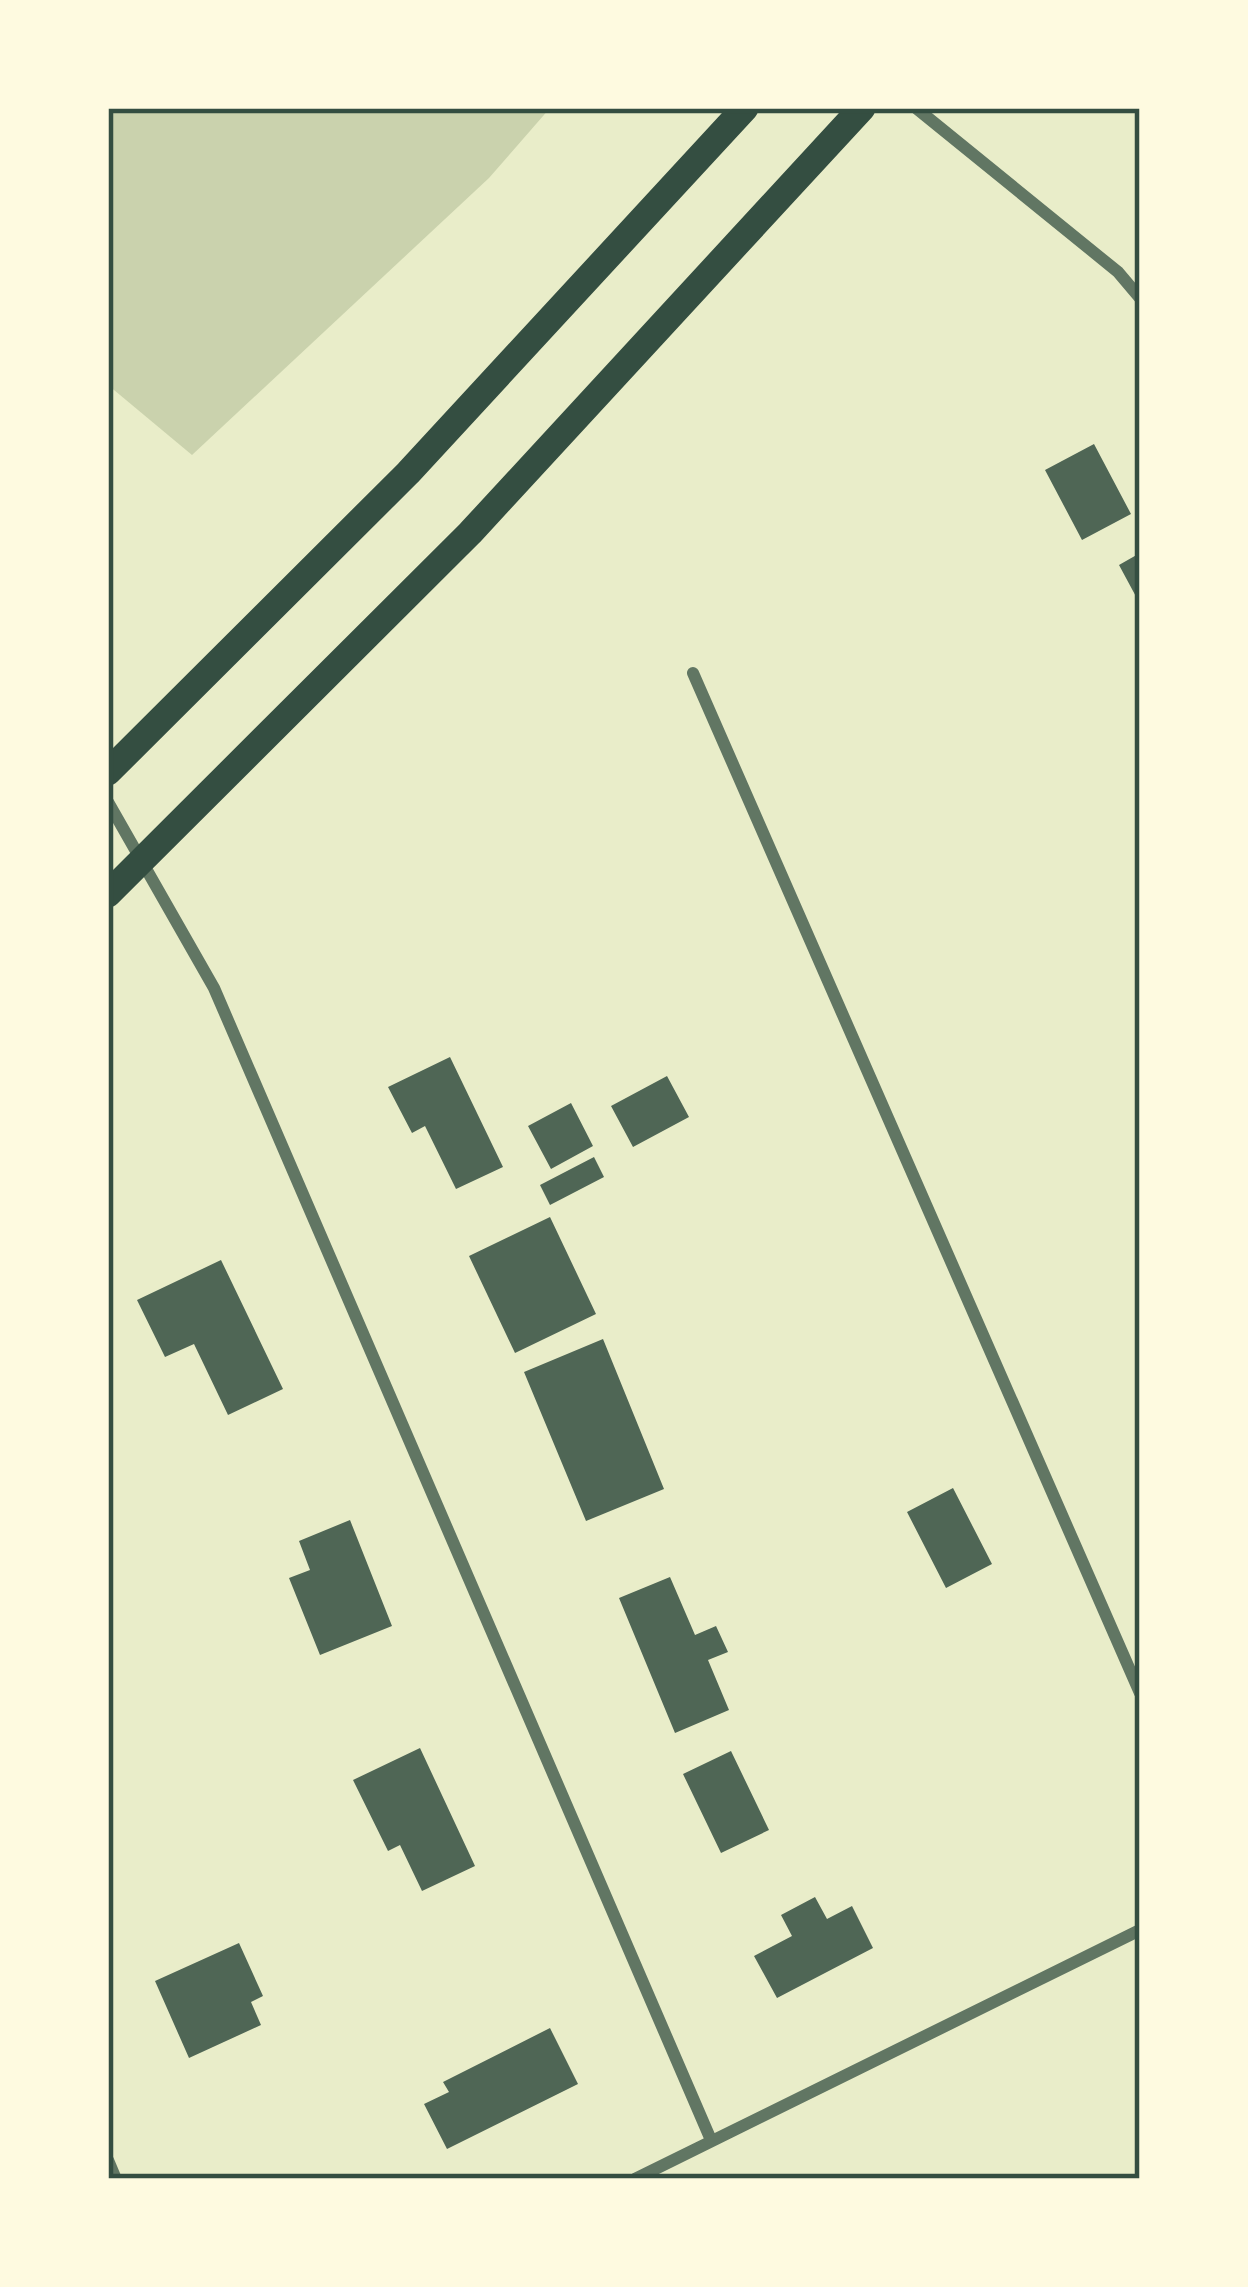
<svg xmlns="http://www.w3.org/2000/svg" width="1248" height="2287" font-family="Helvetica,sans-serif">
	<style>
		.green { fill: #cad2ad }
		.building { fill: #4f6655 }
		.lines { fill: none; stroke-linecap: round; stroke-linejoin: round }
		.minor { stroke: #617663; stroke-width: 12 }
		.trunk { stroke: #344e41; stroke-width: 27 }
		.neatline { fill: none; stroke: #344e41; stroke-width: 4.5 }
	</style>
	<rect width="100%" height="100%" fill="#e9edc9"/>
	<path class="green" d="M108,108h442l-61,70 -297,277 -84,-70z"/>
	<path class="building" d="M1094,444l37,70 -49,26 -37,-70z
		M1140,553v51l-21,-39z
		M450,1057l53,110 -47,22 -31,-63 -13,7 -24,-46z
		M667,1076l22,41 -56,30 -22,-41z
		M571,1103l22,43 -42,23 -23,-43z
		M594,1157l10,20 -54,28 -10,-20z
		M550,1217l46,97 -81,39 -46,-97z
		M221,1260l62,129 -55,26 -34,-71 -29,13 -28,-57z
		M603,1339l61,150 -78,32 -62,-149z
		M953,1488l39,76 -46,24 -39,-76z
		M350,1520l42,106 -72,29 -31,-77 21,-8 -11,-29z
		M670,1577l25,58 21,-9 12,26 -20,8 21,50 -54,23 -56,-135z
		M420,1748l55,118 -53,25 -22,-46 -12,6 -35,-71z
		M731,1751l38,79 -48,23 -38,-79z
		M815,1897l12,22 25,-13 21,42 -96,50 -23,-42 38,-20 -11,-21z
		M239,1943l24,53 -12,6 10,23 -72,33 -34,-77z
		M550,2028l28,56 -131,65 -23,-45 25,-12 -6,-10z"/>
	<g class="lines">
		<path class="minor" d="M916,108l202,164 22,26
			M693,673l447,1020
			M108,802l106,186 497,1152
			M108,2160l8,19
			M635,2179l505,-249"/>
		<path class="trunk" d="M108,772l300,-299 337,-365
			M108,894l362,-361 392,-425"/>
	</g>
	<rect width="1248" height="2287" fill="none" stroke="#fefae0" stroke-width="222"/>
	<rect x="111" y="111" width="1026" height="2065" class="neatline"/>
</svg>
